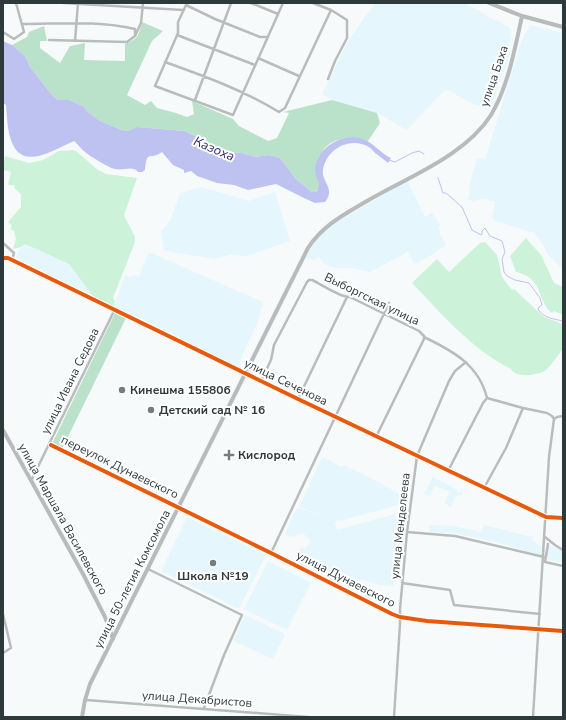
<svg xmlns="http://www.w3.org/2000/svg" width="566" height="720" font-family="'Nunito Sans',sans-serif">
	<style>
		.built { fill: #e5f7fc }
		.green { fill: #ccf2da }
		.forest { fill: #bae2ca }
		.water { fill: #bec2f1 }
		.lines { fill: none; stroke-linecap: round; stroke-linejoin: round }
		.stream { stroke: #bec2f1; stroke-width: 1 }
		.street { stroke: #b8bdbc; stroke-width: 2.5 }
		.secondary { stroke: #b7bbbb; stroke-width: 4 }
		.cycleway-casing { stroke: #fff; stroke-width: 6 }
		.cycleway { stroke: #e8590c; stroke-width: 4 }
		.poi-dot { fill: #747d7f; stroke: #fff; stroke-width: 1.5 }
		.labels { text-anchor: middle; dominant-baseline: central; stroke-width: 4; stroke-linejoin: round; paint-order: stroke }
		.street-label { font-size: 12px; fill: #2e393c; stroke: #fff }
		.poi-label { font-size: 12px; font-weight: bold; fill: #2e393c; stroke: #fff; text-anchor: start }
		.water-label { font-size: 13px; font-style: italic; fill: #302a77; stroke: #fff }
	</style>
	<rect width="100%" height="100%" fill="#f7fafb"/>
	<path class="built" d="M375,3h88l16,7 4,4 25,12 3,4 -3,31 -18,47 -18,-4 -26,-15 -39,41 -30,-17 -45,-13 -10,-6 26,-53z
		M530,25l33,8v236l-15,-14 -7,-14 -7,-8 -39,-12 -3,-3 3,-16 -12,-3 -10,2 -5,-1 2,-10 -1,-4 8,-28 8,2 36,-118z
		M407,181l18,36 7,-4 4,6 5,7 -3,2 2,3 -1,1 7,13 -19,13 -13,6 -6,-12 -38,20 -18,-4h-17l-11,-4 -5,-7 -6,3 -7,-2 8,-16 16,-16z
		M201,187l48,14 26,-9 15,49 -43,15 -18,-1 -14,4 -51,-8 -3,-20 9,-10 10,-28z
		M25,244l44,20 25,34 -79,-39 6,-12z
		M149,252l114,50 -4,17 -22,48 -96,-49 -1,1 -26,-12 11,-32 4,2 4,-2 6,1z
		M322,457l20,10 1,-2 30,14 32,18 -7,8 -58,16 -3,-1 -2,4 2,6 58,-16 3,10 -4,62 -15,-1 -18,-6 -5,8 -59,-32 -1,-2 6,-6 2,2 7,-7 -8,-9 -12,4 -6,-2 8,-20 5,-7 26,8 -25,-9z
		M433,477l25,13 -1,3 5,-1 -1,3 -5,1 -5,11 -7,-4 6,-11 -15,-6 -5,10 -6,-2z
		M187,517l79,38 -27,54 -78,-38z
		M429,525l25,1 27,6 3,-7 49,12 -1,3 10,7 -2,8 -45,-13 -42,-9 -24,-1z
		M549,546l14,3v14l-17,-4z
		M268,561l43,22 -24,47 -43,-21z
		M245,615l40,19 -12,25 -40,-18z"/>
	<path class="green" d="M73,150l3,1 22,19 8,4 31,4 -13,37 11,22v5l-22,56 2,3 -2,6 -19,-9 -25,-34 -44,-20 -4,3 -8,2 3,-10 -2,-8 -4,-2 2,-3 -4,-4 13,-15v-13l-6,-5 -1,-4h-6l3,-13 -8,-2 2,-14 24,7 14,-3 16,-9z
		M526,238l15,17 13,28 9,4v28l-9,-4 -2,2c-13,-10 -10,-30 -27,-38 -4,-1 -5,-3 -9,-3l-6,-16z
		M485,242l12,13 5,22 10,13 2,-1 30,28 14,5 5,3c0,7 2,16 0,23 -2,4 -14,20 -17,22 -8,6 -31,8 -35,-1 -40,-20 -69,-55 -99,-86l25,-24 12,13 31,-29z"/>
	<path class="forest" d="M142,22l21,9 -11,10 -25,54 18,10 6,-4 6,7 19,5 11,4 7,-3 -2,-13 41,18 6,7 29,15 9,-3 12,-25 -6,-1 49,-12 45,13 3,10 -12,18c-12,-5 -34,-4 -43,7 -4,5 -7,20 -9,27l3,5v9l-5,3h-2l-16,-13 -16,-21 -11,-3 -13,2 -14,-4 -15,-1 -42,-21 -48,-4 -9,4 -6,-1 -22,-9 -12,-9 -5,-6 -14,-6h-11l-5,-4 -23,-29 -5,-11 -13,-11 15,-8 2,-5 15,-6 3,15h-7v7l20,15 10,-17 15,-3 -1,17 41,1v-17c13,-5 14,-9 17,-22z
		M115,313l11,5 -64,131 -10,-5z"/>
	<path class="water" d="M3,41l9,4 13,11 5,11 23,29 5,4h11l14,6 5,6 12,9 22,9 6,1 9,-4 48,4 41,21 16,1 14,4 12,-2 5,1 7,2 16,21 16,13 5,-1 2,-5c0,-5 -4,-10 -4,-15 1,-23 27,-39 48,-32 11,4 17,14 28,19l-3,5c-3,-3 -7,-5 -10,-8 -4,-2 -6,-6 -9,-8 -19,-11 -43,2 -46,23 -2,12 13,18 2,32l-10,1 -9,-4 -30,-15 -28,6 -14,-5 -17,-2 -20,-7 -6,-5 -7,2v-3l-11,-5 -11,-13c-13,9 -15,-3 -17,18l-3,2h-4c-5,-7 -15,-1 -23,-3 -5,-1 -26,-13 -30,-17 -5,-4 -7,-8 -11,-11 -25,11 -56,33 -65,-8 -2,-9 -2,-19 -3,-28l-3,-2z"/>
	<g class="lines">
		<path class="stream" d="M389,160l6,2 17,-9 7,-2 5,3
			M438,178l5,15h3l16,14 10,23 9,5 1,-1v-3l3,-3 5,8 12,5 3,11 -3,7 2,13 3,4 8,4 14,3 11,15 2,7 -3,2 -1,2c5,9 16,10 25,12"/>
		<path class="street" d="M63,3l120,7
			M187,3l-9,19v11l-23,53 78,29 50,-112
			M251,3l27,11
			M186,5l29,14 45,18h8
			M22,24c37,0 76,-4 113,5v7
			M3,32l11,7 10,-7 -8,-29
			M177,35l78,30
			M49,40l78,2 8,-6 6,-13 2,-20
			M75,41l3,-38
			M258,58l41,18
			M165,62c39,14 78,28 114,50l6,-4 46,-98 -18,-7
			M328,79l7,-18 12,-23v-18l-16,-10
			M195,100l36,-97
			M3,243l11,10 -2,7
			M3,258h5l290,141 248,118 17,1
			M424,337c29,14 55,28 63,61
			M261,381l10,-21 3,-15 33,-63 2,-2h3c9,4 29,18 38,17l69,34 5,5v3l-48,98
			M487,398l36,10 24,5 5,3 2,3
			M298,399l49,-102
			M554,419l3,-2 6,-1
			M51,445l220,108 121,61 8,3 27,4 136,10
			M448,471l35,-68 4,-5
			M31,481l84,-172
			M484,488l22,-40 17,-40
			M407,532l48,4 89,21
			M545,537l10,8 8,5
			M548,544l-3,18 18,4
			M271,553l118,-250
			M148,569l94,46 -18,40 -20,53
			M402,583l48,7 4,15 86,9
			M3,614l8,34 -8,5
			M86,700l222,17
			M394,717l6,-93v-15l7,-77 10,-76 32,-75 6,-10 11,-9
			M533,717l16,-260 5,-38"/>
		<path class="secondary" d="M489,3l33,13 41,11
			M3,430l80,144 22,43 8,22
			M82,717l3,-17 5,-16 218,-436c15,-23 37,-34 59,-47 41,-24 98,-45 124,-86 17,-28 24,-67 31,-99"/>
		<defs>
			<path id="cycleway" d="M3,258h5l290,141 248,118 17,1
				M51,445l220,108 121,61 8,3 27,4 136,10"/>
		</defs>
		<use href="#cycleway" class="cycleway-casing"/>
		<use href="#cycleway" class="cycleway"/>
	</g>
	<g class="poi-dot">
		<circle cx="122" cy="390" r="4"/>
		<circle cx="151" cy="410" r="4"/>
		<path d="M227 449h4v4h4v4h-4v4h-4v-4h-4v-4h4z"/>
		<circle cx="213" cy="563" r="4"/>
	</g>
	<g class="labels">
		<g class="street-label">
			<text transform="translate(494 76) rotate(-71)">улица Баха</text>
			<text transform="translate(372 299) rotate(26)">Выборгская улица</text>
			<text transform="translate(70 381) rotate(-64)">улица Ивана Седова</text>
			<text transform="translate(286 382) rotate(26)">улица Сеченова</text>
			<text transform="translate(120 467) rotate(26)">переулок Дунаевского</text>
			<text transform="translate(63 519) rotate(61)">улица Маршала Василевского</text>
			<text transform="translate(400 526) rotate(-84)">улица Менделеева</text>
			<text transform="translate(132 579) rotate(-63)">улица 50-летия Комсомола</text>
			<text transform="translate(346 579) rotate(27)">улица Дунаевского</text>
			<text transform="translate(197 699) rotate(4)">улица Декабристов</text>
		</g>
		<g class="poi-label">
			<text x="130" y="390">Кинешма 155806</text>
			<text x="159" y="410">Детский сад № 16</text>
			<text x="238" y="455">Кислород</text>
			<text x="213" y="576" text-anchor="middle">Школа №19</text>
		</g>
		<g class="water-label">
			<text transform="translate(214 149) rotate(23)">Казоха</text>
		</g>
	</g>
	<rect width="566" height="720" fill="none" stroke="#2e393c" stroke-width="8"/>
</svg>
